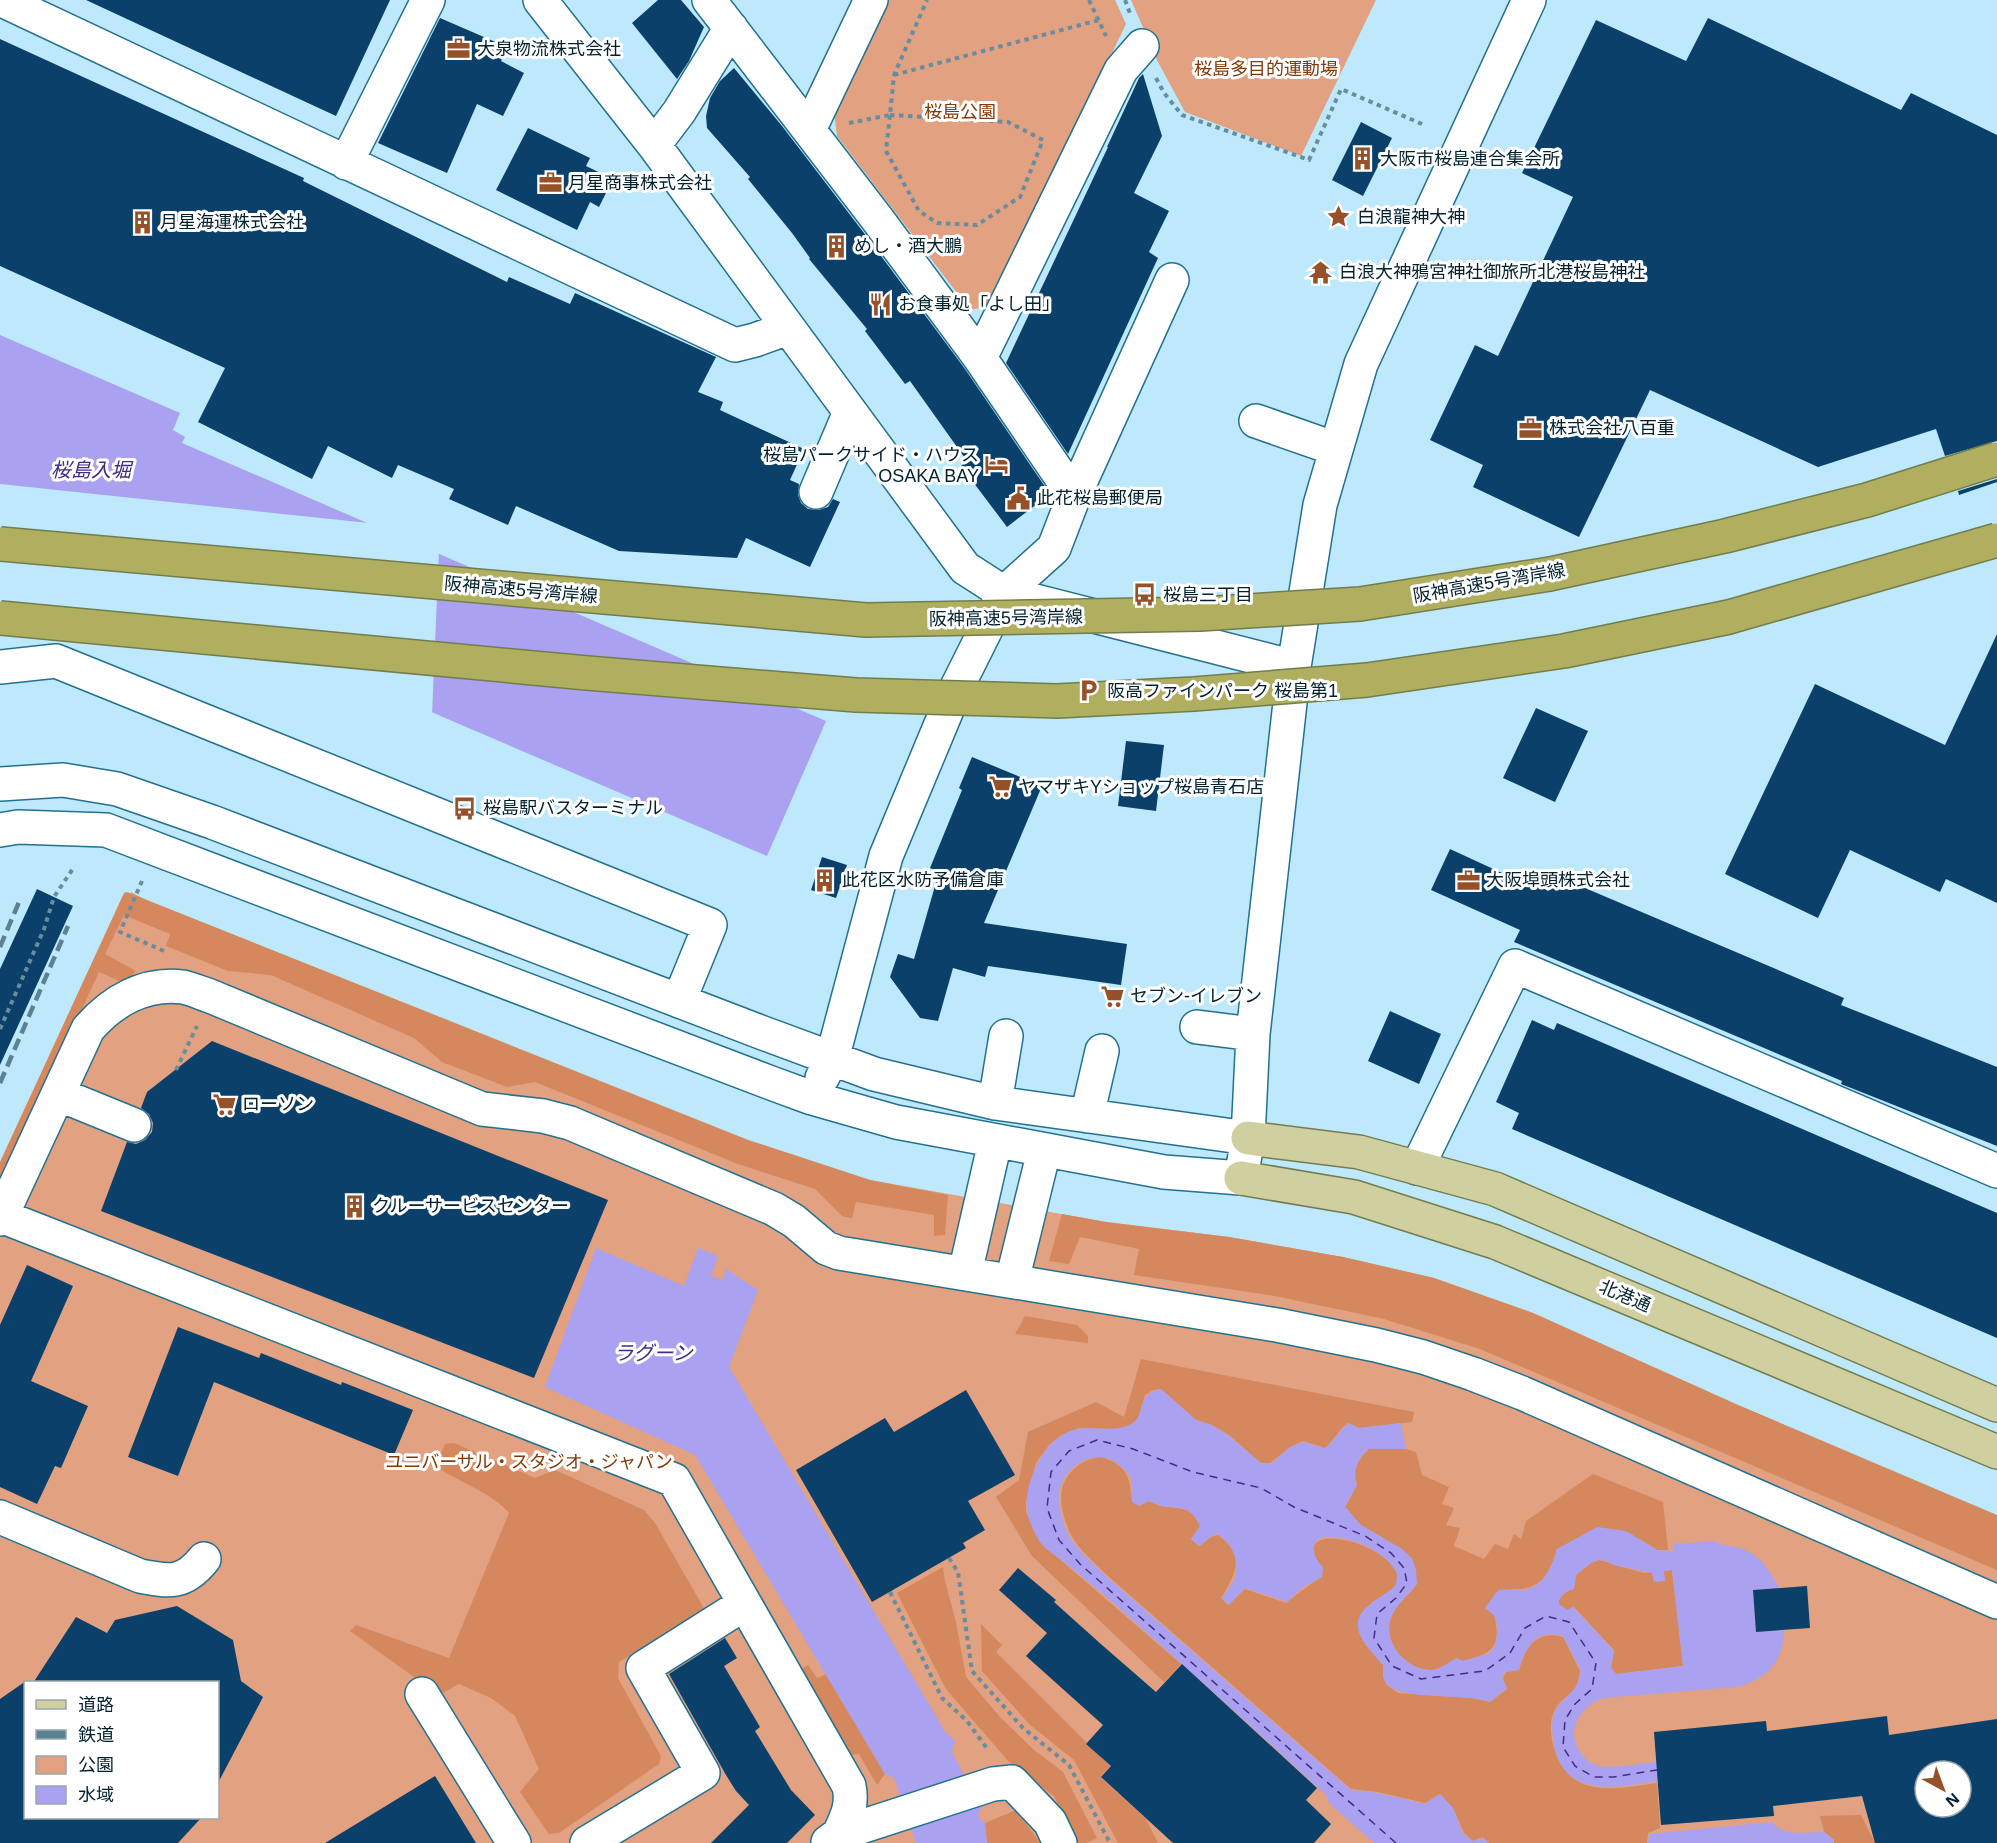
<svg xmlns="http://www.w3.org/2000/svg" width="1997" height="1843" font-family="Helvetica,'Noto Sans JP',sans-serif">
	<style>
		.green { fill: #e2a180; fill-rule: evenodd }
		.forest { fill: #d5875d }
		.water { fill: #aaa2f1; fill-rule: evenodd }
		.pier { fill: #bee9fd }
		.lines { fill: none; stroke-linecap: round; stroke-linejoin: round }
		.ferry { stroke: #412c86; stroke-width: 1.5; stroke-dasharray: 8 6; stroke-linecap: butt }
		.building { fill: #0b406a; fill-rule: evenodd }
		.minor-casing { stroke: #23718f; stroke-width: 36 }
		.major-casing { stroke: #727d4e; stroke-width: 36 }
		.path { stroke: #688d9e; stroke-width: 4; stroke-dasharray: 4.5 4.5; stroke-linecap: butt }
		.minor { stroke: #fff; stroke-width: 33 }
		.major { stroke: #cfcf9f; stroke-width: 33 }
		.rail { stroke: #5c8192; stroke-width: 4.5; stroke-dasharray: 12 6; stroke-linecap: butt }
		.highway-bridge-casing { stroke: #727d4e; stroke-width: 36; stroke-linecap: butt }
		.highway-bridge { stroke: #afaf5f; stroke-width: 33 }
		.labels { text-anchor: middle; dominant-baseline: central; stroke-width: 6; stroke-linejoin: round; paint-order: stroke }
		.poi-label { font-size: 18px; fill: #02212e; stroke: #fff; text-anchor: start }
		.park-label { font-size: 18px; fill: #813a08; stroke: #fff }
		.street-label { font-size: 18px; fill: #02212e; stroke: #fff }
		.water-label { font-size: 20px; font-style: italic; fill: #412c86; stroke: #fff }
	</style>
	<rect width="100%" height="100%" fill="#bee9fd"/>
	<path class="green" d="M889,0h226l11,24 -136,282 -20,4 -133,-174 -3,-23z
		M1131,0h245l-75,156 -116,-44 -27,-50z
		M131,892l17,9 600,239 122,40 236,42 123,15 114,20 91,21 99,35 205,92 259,111v327h-1997v-660zM26,1682h192v136h-192zM1925,1771h36v36h-36z"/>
	<path class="forest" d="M127,892l621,248 122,40 78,15 -3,40 -11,1v-21l-78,-13 -4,16 -10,-2 -27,-27 -77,-25 -203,-82 -28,5 -65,-25 -28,-24 -143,-63 -43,-4 -62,-25 4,-12 -46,-19 -19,39 31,17 -12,12 -25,-11 -99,216v-26l124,-269z
		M1062,1214l44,8 123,15 114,20 91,21 99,35 205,92 259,110v55l-517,-221 -96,-30 -109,-23 -141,-21 5,-26 -59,-12 -11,27 -20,-3z
		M1025,1316l52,9 11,11v7l-73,-9z
		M1141,1359l273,53 -2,10 -54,6 -10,-5c-9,6 -14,17 -23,25l-22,-7 -13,6 -20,16h-9l-32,-28 -17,-10 -16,-5 -35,-31 -8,1 -8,5 -7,24 -6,5 -13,5 -40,-1 -19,8 -11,9 -13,18 -10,38v11l15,31 140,121 -17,18 -132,-126 -36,-59 23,-17 9,-48 68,-30 28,15z
		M454,1443l81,35 20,-8 89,40 11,13 50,87 -86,52 -1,16 43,78 -2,8 -100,69 -10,1 -29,-42 19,-23 -24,-53 -24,-18 -32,-14 -20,11 -89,-64 6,-6 93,33 60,-145c-19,-22 -50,-30 -73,-47l9,-22z
		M1369,1449h37l10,3 6,23 27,12 -7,17 12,4 -8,17 14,3 -6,18 30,13 11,-15 13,5 6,-15 7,5 5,-18 67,-47 70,28 5,48h-11l-17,-11 -66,2 -17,8c-7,26 -17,42 -46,40l-17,26c8,32 -2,39 -31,46l-7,-3c-8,6 -15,11 -25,12 -25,0 -49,-28 -40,-52 4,-13 18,-23 26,-34l-15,-35 -41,-24 -16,-18 12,-22c-5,-14 1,-27 12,-36z
		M1102,1457c26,9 28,20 30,45l8,4 8,-5c6,2 13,6 20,6 18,2 23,1 32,19l-9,13 8,7 12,-9 7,-2c28,20 18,39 3,63l7,7 17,-16 41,14c12,-10 24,-18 36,-27 -3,-8 -12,-22 -8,-30 9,-23 100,11 81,40 -5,8 -15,12 -23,16l-7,42 18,21v12l4,8 11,8 76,5 16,4 17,-13 -4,-11 3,-6 13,-2c6,-22 17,-41 44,-33l17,34c-1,5 -2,13 -5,17 -9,11 -18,13 -23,29 -3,11 0,26 4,37 17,46 64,34 101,29l3,45 -12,5 -1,10h-158l-6,-6 -10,4 -9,-8 -11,-25 -13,-14 -15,9 -47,-11 -27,-3 -243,-213c-24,-24 -39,-33 -46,-68 -2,-13 -1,-24 8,-35 9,-10 18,-15 32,-16z
		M1599,1560l45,13 28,-3 11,96 -67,8 -5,-6 3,-18 -40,-43 -7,3 -8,-6v-4c4,-6 7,-10 15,-11l2,-14 15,-12z
		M943,1567l2,14 11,41 10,55 34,40 33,32 30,23 34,66 -10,5h-10l-23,-47 -45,-34 -63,-73 -49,-96z
		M981,1624l21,21 -6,7 114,114 -10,11 46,42 12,24h-40l-44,-83 -45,-36 -47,-53z
		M808,1665l9,13 9,-4 59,100 -8,11 -18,-31 -9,1 -50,-85z
		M1016,1810l24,33h-53l-2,-20z
		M1861,1815l14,28h-41v-3l-10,-8 -4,-16z"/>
	<path class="water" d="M0,335l180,78 -7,17 12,7 -3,6 644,278 -59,135 -767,-329z
		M596,1248l88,38 14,-38 20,8 -7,20 12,4 3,-11 32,21 -29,77 217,366 9,7 -3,12 29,57 -3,5 2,5 5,4 2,20h-71l-22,-65 -9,-4 -190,-319 -150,-68z
		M1161,1389l35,31 16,5 17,11 32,27 10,1 19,-17 13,-5 22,6c10,-7 14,-18 24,-25l10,5 42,-5 5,26h-37c-11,9 -17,22 -12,36l-12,22 16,18 41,24 10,9 4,12 1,14c-8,11 -22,21 -26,34 -9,24 15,52 40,52 10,-1 17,-7 25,-12l7,3 25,-7 7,-8 3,-17 -4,-14 -9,-7 13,-18c8,-1 16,0 24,0 21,-1 30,-24 35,-41l40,-22 29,4 31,19 16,1 1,-7 40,-3c7,5 14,4 22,6 22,5 33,22 43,41l-26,2 3,42 28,-2c-1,33 -17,49 -48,57l-133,11c-22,8 -39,33 -22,55 4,6 11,12 19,13 13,3 42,-3 57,-4l1,19c-37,6 -90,18 -103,-31 -2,-11 -4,-22 -2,-33 4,-14 14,-18 22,-29 4,-4 4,-12 6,-17l-18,-35c-27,-8 -38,11 -44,34l-14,2 -3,6 5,10 -17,14c-23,-9 -93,-1 -104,-19 -4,-5 -3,-11 -3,-18 -18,-21 -41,-41 -10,-63 8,-6 16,-10 23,-17l1,-12c-12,-22 -44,-36 -69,-36 -20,0 -16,20 -5,30l-1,10 -20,11 -15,14 -42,-14 -16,17 -7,-7c4,-6 10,-14 13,-21 5,-17 -3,-33 -17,-43l-8,3 -10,9 -9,-7 9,-13c-8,-17 -14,-18 -32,-19 -6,0 -14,-4 -20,-6l-8,5 -8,-4c0,-7 1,-17 -1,-23 -2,-5 -8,-11 -12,-14 -23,-20 -58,2 -60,30 0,9 3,25 6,32 7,19 27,35 41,49l245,214 27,3 47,11 15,-10 13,14 10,26 10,7 10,-3 5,5h-114l-45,-40 -2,-7c-68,-63 -137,-125 -206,-186 -18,-16 -37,-32 -56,-47 -7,-6 -18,-12 -24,-20 -6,-7 -13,-24 -14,-33 -3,-26 15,-66 39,-77 21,-10 34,-1 53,-5 34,-5 11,-33 42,-39zM1599,1560l7,1 7,4 39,8 2,9 11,-1 -1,-10 8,-1 11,96 -67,8 -5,-6 3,-17 -41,-44 -6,3 -8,-6v-4c4,-6 7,-9 15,-11l2,-14 15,-12z
		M1772,1822c11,15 35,10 52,10l10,8v3h-186l1,-9z"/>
	<path class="pier" d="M0,484l378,40 61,26 -7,165 -432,-185z"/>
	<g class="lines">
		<path class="ferry" d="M1396,1843l-316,-279 -21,-24 -12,-32 4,-36 18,-21 28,-11 36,9 60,23 68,16 33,19 71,29 26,17 13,15 3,15 -11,15 -19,16 -3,24 18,28 29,13 64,-8 25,-18 15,-25 21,-12 23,6 27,41 -4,26 -17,15 -10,16 -2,27 12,19 19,11h20l43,-7"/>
	</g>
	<path class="building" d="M86,0h304l-54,116z
		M658,0h23l23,27 -15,34 -12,18 -45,-56z
		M440,18l67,29 -6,14 23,12 -21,43 -26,-12 -30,69 -69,-30z
		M1708,18l193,92 10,-17 86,42v306l-52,15 -9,-27 -118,38 -168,-77 -71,147 -106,-50 10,-22 -53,-25 45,-95 23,11 75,-159 -51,-24 74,-153 90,41z
		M0,39l304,139 -1,3 204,101 2,-5 61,27 5,-11 141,64 -18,35 25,10 -3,8 84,39 -14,31 9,4 -1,11 3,8 7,6 11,1 9,-3 5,-8 7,3 -30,65 -64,-29 -9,20 -118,-7 -103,-45 -8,19 -59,-26 5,-10 -56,-24 -6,13 -64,-32 -16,33 -114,-57 27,-54 -225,-102z
		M734,68l48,58 82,107 101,136 85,125 -43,33 -46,-61 6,-5 -57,-80 -5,3 -40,-53 2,-2 -58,-70 1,-1 -18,-25 -44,-54 2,-2 -43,-49 -1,-12 4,-18 10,-17z
		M1143,74l19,62 -28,57 35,18 -20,41 9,6 -90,196 -62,-91 102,-216h-1l32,-69z
		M1361,122l31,16 -29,58 -31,-16z
		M528,128l62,30 -4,8 27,13 -14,28 -9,-5 -13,28 -81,-40z
		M1997,479v3l-38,13 -1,-4z
		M1997,634v269l-51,-24 -6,13 -90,-42 -32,68 -93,-44 90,-190 130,61z
		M1536,708l52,23 -33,71 -52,-24z
		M1126,741l38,4 -8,66 -38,-5z
		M972,757l70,29 -58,137 143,21 -6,41 -133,-19 -3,11 -32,-9 -15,53 -18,-3 -30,-41 8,-23 16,5 25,-87 -9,-4 32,-78 -3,-2z
		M1450,849l87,40 8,-18 299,127 -3,7 156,62v79l-156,-62 1,-3 -328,-139 6,-12 -89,-40z
		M822,857l25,8 -11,33 -25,-8z
		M37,889l36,17 -73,159v-96z
		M1390,1011l51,23 -22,50 -51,-23z
		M1532,1020l22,10 3,-7 440,190v125l-485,-209 7,-16 -23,-11z
		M212,1041l396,159 -74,178 -433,-167 26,-69 9,2 9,-4 7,-8 1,-9 -4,-9 -8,-6 6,-16z
		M27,1265l46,21 -42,95 57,25 -27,62 -6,-2 -18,38 -37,-17v-162z
		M178,1327l81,31 2,-5 80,32 1,-3 71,28 -19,45 -180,-73 -36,94 -50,-19z
		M966,1390l49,85 -47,26 17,29 -22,13 3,5 -94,54 -76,-132 89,-52 9,14z
		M1018,1568l38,32 -2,2 48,43 54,47 26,-28 135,124 -11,12 25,24 -17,19h-141l-72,-66 10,-11 -25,-22 17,-19 -77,-69 21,-23 -48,-43z
		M1807,1586l3,42 -54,4 -3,-42z
		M177,1606l56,34 8,41 22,16 -45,86v-100h-185l43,-66 31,16 8,-13z
		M725,1638l12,20 -13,8 36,61 -5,4 36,59 24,25 -28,28h-76l38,-38 -13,-14 -10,-16 -57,-101z
		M26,1681v137h175l-23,25h-178v-144z
		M1887,1716l2,19 108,-16v124h-122l-13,-47 -89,10 1,10 -113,9 -7,-93 112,-11 1,10zM1925,1771h36v36h-36z
		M435,1776l41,67h-151z"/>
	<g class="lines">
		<defs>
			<path id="minor" d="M2,0l733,345 20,-5 33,-12
				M540,0l114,145 311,423 39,25 290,74
				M709,0l169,220 102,138 94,138
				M809,130l62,-130
				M654,145l25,-33 52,-84
				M346,163l82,-163
				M980,358l141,-288 21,-24
				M1256,421l80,28
				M816,492l34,-80
				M0,667l56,-6 654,264 -31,76
				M0,784l63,-4 54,9 95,33 551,211 111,41 121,29 253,35
				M0,830l18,-3 88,3 665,253 41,15 84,24 268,50 77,6 7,-40 5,-104 41,-367 26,-162 41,-141 168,-364
				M1197,1027l56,7
				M822,1078l10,-19 54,-203 68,-163 50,-100 50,-45 20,-52 98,-216
				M58,1094l76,31
				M995,1103l11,-67
				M1087,1116l15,-65
				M1417,1168l98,-202 482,205
				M1,1216l673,264 175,306c4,19 -2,31 -10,48
				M0,1219l88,-190c24,-28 57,-47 95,-42 9,2 18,6 27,9l272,113 61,7 27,7 204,86 20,12 32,27 13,5 438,72 99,20 47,12 50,17 49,19 475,209
				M965,1273l30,-131
				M1012,1281l32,-130
				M0,1517l140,59c30,6 44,8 64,-17
				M422,1694l92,149
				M828,1842l11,-8 154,-50 19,-2 38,40 10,21
				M587,1843l116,-70 -60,-105 101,-64"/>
			<path id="major" d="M1248,1138l111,14 136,37 502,216
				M1241,1178l113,19 141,45 502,210"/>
		</defs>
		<use href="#minor" class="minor-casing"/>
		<use href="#major" class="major-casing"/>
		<path class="path" d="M1089,0l17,36
			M1125,0l6,16
			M894,75l205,-55
			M1156,78l8,15 18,22 127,45 32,-71 81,35
			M890,115l118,7 35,18 -23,57 -43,28 -40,-2 -18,-12 -33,-60z
			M849,123l41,-8 4,-40 33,-75
			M142,881l-22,51 44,19
			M0,1029l44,-100 10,-32 20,-30
			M176,1070l21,-44
			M949,1558l9,14 14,99 51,57 46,37 41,78
			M890,1592l52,106 25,23 21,29"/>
		<use href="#minor" class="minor"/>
		<use href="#major" class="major"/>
		<path class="rail" d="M0,947l19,-45
			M0,1083l68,-157"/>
		<defs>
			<path id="highway-bridge" d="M0,544l866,76 334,-6 160,-10 190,-30 175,-38 142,-36 130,-41
				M0,618l587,55 269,22 201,6 137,-7 173,-14 197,-29 165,-34 268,-77"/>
		</defs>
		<use href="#highway-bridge" class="highway-bridge-casing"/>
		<use href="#highway-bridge" class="highway-bridge"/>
	</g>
	<defs>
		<symbol id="office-bare" viewBox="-9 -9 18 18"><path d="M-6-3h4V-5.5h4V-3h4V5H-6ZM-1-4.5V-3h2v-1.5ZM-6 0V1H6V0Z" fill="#975129" stroke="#fff" stroke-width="2.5" paint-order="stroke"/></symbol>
		<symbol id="building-bare" viewBox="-9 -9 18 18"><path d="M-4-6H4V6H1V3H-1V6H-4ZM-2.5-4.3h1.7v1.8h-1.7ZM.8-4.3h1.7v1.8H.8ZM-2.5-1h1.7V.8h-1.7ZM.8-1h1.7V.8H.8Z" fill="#975129" stroke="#fff" stroke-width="2.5" paint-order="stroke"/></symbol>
		<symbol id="sight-bare" viewBox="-9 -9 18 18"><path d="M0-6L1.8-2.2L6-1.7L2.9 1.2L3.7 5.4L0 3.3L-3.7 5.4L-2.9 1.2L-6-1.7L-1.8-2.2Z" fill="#975129" stroke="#fff" stroke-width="2.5" paint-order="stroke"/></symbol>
		<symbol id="temple-bare" viewBox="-9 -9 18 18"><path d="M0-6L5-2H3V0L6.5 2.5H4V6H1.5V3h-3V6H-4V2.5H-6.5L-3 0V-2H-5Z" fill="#975129" stroke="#fff" stroke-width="2.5" paint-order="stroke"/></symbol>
		<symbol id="restaurant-bare" viewBox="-9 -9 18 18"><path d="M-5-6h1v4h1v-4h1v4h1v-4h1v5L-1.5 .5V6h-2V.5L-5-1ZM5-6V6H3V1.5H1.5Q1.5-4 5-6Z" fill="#975129" stroke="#fff" stroke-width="2.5" paint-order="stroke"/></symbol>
		<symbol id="hotel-bare" viewBox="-9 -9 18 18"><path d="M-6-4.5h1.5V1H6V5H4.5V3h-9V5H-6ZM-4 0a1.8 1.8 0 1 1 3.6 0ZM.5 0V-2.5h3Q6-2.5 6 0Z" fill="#975129" stroke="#fff" stroke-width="2.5" paint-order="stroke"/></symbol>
		<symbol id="civic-bare" viewBox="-9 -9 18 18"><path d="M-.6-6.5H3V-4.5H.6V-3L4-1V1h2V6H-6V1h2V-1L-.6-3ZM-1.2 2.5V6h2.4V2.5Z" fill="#975129" stroke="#fff" stroke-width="2.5" paint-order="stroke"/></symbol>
		<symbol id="bus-bare" viewBox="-9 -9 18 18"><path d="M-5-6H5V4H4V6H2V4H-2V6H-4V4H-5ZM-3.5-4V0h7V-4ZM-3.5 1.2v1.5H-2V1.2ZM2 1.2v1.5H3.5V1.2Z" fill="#975129" stroke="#fff" stroke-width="2.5" paint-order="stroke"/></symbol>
		<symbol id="parking-bare" viewBox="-9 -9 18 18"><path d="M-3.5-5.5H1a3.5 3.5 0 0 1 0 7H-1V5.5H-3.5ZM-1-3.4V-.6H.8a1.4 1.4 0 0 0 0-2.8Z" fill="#975129" stroke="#fff" stroke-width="2.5" paint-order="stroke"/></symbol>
		<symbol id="supermarket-bare" viewBox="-9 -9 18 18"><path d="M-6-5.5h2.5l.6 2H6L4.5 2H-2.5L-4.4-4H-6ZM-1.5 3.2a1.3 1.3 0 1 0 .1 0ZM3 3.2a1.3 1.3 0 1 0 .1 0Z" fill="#975129" stroke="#fff" stroke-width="2.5" paint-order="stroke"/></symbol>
	</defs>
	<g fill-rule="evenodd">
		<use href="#office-bare" x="442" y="32" width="33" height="33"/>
		<use href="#building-bare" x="1346" y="142" width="33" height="33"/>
		<use href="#office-bare" x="534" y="166" width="33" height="33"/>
		<use href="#sight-bare" x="1322" y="200" width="33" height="33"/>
		<use href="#building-bare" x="126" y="206" width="33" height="33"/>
		<use href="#building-bare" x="820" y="230" width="33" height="33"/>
		<use href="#temple-bare" x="1304" y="256" width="33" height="33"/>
		<use href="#restaurant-bare" x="864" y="288" width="33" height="33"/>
		<use href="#office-bare" x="1514" y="412" width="33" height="33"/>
		<use href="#hotel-bare" x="980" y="448" width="33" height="33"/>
		<use href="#civic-bare" x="1002" y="482" width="33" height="33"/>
		<use href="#bus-bare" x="1128" y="578" width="33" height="33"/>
		<use href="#parking-bare" x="1072" y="674" width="33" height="33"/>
		<use href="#supermarket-bare" x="984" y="770" width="33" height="33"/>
		<use href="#bus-bare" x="448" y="792" width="33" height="33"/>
		<use href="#building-bare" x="808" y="864" width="33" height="33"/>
		<use href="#office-bare" x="1452" y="864" width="33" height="33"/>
		<use href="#supermarket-bare" x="1096" y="980" width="33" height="33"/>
		<use href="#supermarket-bare" x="208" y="1088" width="33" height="33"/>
		<use href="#building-bare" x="338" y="1190" width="33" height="33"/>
	</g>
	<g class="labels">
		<g class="poi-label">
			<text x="477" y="49">大泉物流株式会社</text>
			<text x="1380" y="159">大阪市桜島連合集会所</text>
			<text x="568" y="183">月星商事株式会社</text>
			<text x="1357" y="217">白浪龍神大神</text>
			<text x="160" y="222">月星海運株式会社</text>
			<text x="854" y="246">めし・酒大鵬</text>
			<text x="1339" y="272">白浪大神鴉宮神社御旅所北港桜島神社</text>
			<text x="898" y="304">お食事処「よし田」</text>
			<text x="1549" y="428">株式会社八百重</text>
			<text x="979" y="455" text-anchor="end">桜島パークサイド・ハウス<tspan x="979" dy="21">OSAKA BAY</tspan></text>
			<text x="1037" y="498">此花桜島郵便局</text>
			<text x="1163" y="595">桜島三丁目</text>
			<text x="1107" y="691">阪高ファインパーク 桜島第1</text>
			<text x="1018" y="787">ヤマザキYショップ桜島青石店</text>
			<text x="483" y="808">桜島駅バスターミナル</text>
			<text x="842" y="880">此花区水防予備倉庫</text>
			<text x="1486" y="880">大阪埠頭株式会社</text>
			<text x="1130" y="996">セブン-イレブン</text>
			<text x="242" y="1104">ローソン</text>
			<text x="372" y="1206">クルーサービスセンター</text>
		</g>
		<g class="park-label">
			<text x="1266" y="69">桜島多目的運動場</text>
			<text x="960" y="112">桜島公園</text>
			<text x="529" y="1462">ユニバーサル・スタジオ・ジャパン</text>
		</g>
		<g class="street-label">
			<text transform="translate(1489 583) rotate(-10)">阪神高速5号湾岸線</text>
			<text transform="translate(521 590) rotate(5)">阪神高速5号湾岸線</text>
			<text transform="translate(1006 618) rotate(-1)">阪神高速5号湾岸線</text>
			<text transform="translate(1625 1296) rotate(23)">北港通</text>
		</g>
		<g class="water-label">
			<text x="91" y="470">桜島入堀</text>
			<text x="653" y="1353">ラグーン</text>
		</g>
	</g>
	<rect x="24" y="1681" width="195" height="138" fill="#ffffff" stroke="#9aa6ab" stroke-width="1.5"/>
	<rect x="36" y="1700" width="30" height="9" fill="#cfcf9f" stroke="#9aa6ab" stroke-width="1.5"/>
	<text x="78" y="1711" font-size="18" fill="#02212e">道路</text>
	<rect x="36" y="1730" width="30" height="9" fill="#5c8192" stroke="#9aa6ab" stroke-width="1.5"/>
	<text x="78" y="1741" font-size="18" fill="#02212e">鉄道</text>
	<rect x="36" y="1756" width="30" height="18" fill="#e2a180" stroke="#9aa6ab" stroke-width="1.5"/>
	<text x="78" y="1771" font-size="18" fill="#02212e">公園</text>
	<rect x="36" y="1786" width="30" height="18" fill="#aaa2f1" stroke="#9aa6ab" stroke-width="1.5"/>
	<text x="78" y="1801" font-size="18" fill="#02212e">水域</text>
	<g transform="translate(1943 1789) rotate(139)"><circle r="28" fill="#ffffff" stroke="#9aa6ab" stroke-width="1.5"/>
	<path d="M0-4.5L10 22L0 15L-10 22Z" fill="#975129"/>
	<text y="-9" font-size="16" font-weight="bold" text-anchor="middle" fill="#02212e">N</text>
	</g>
</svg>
